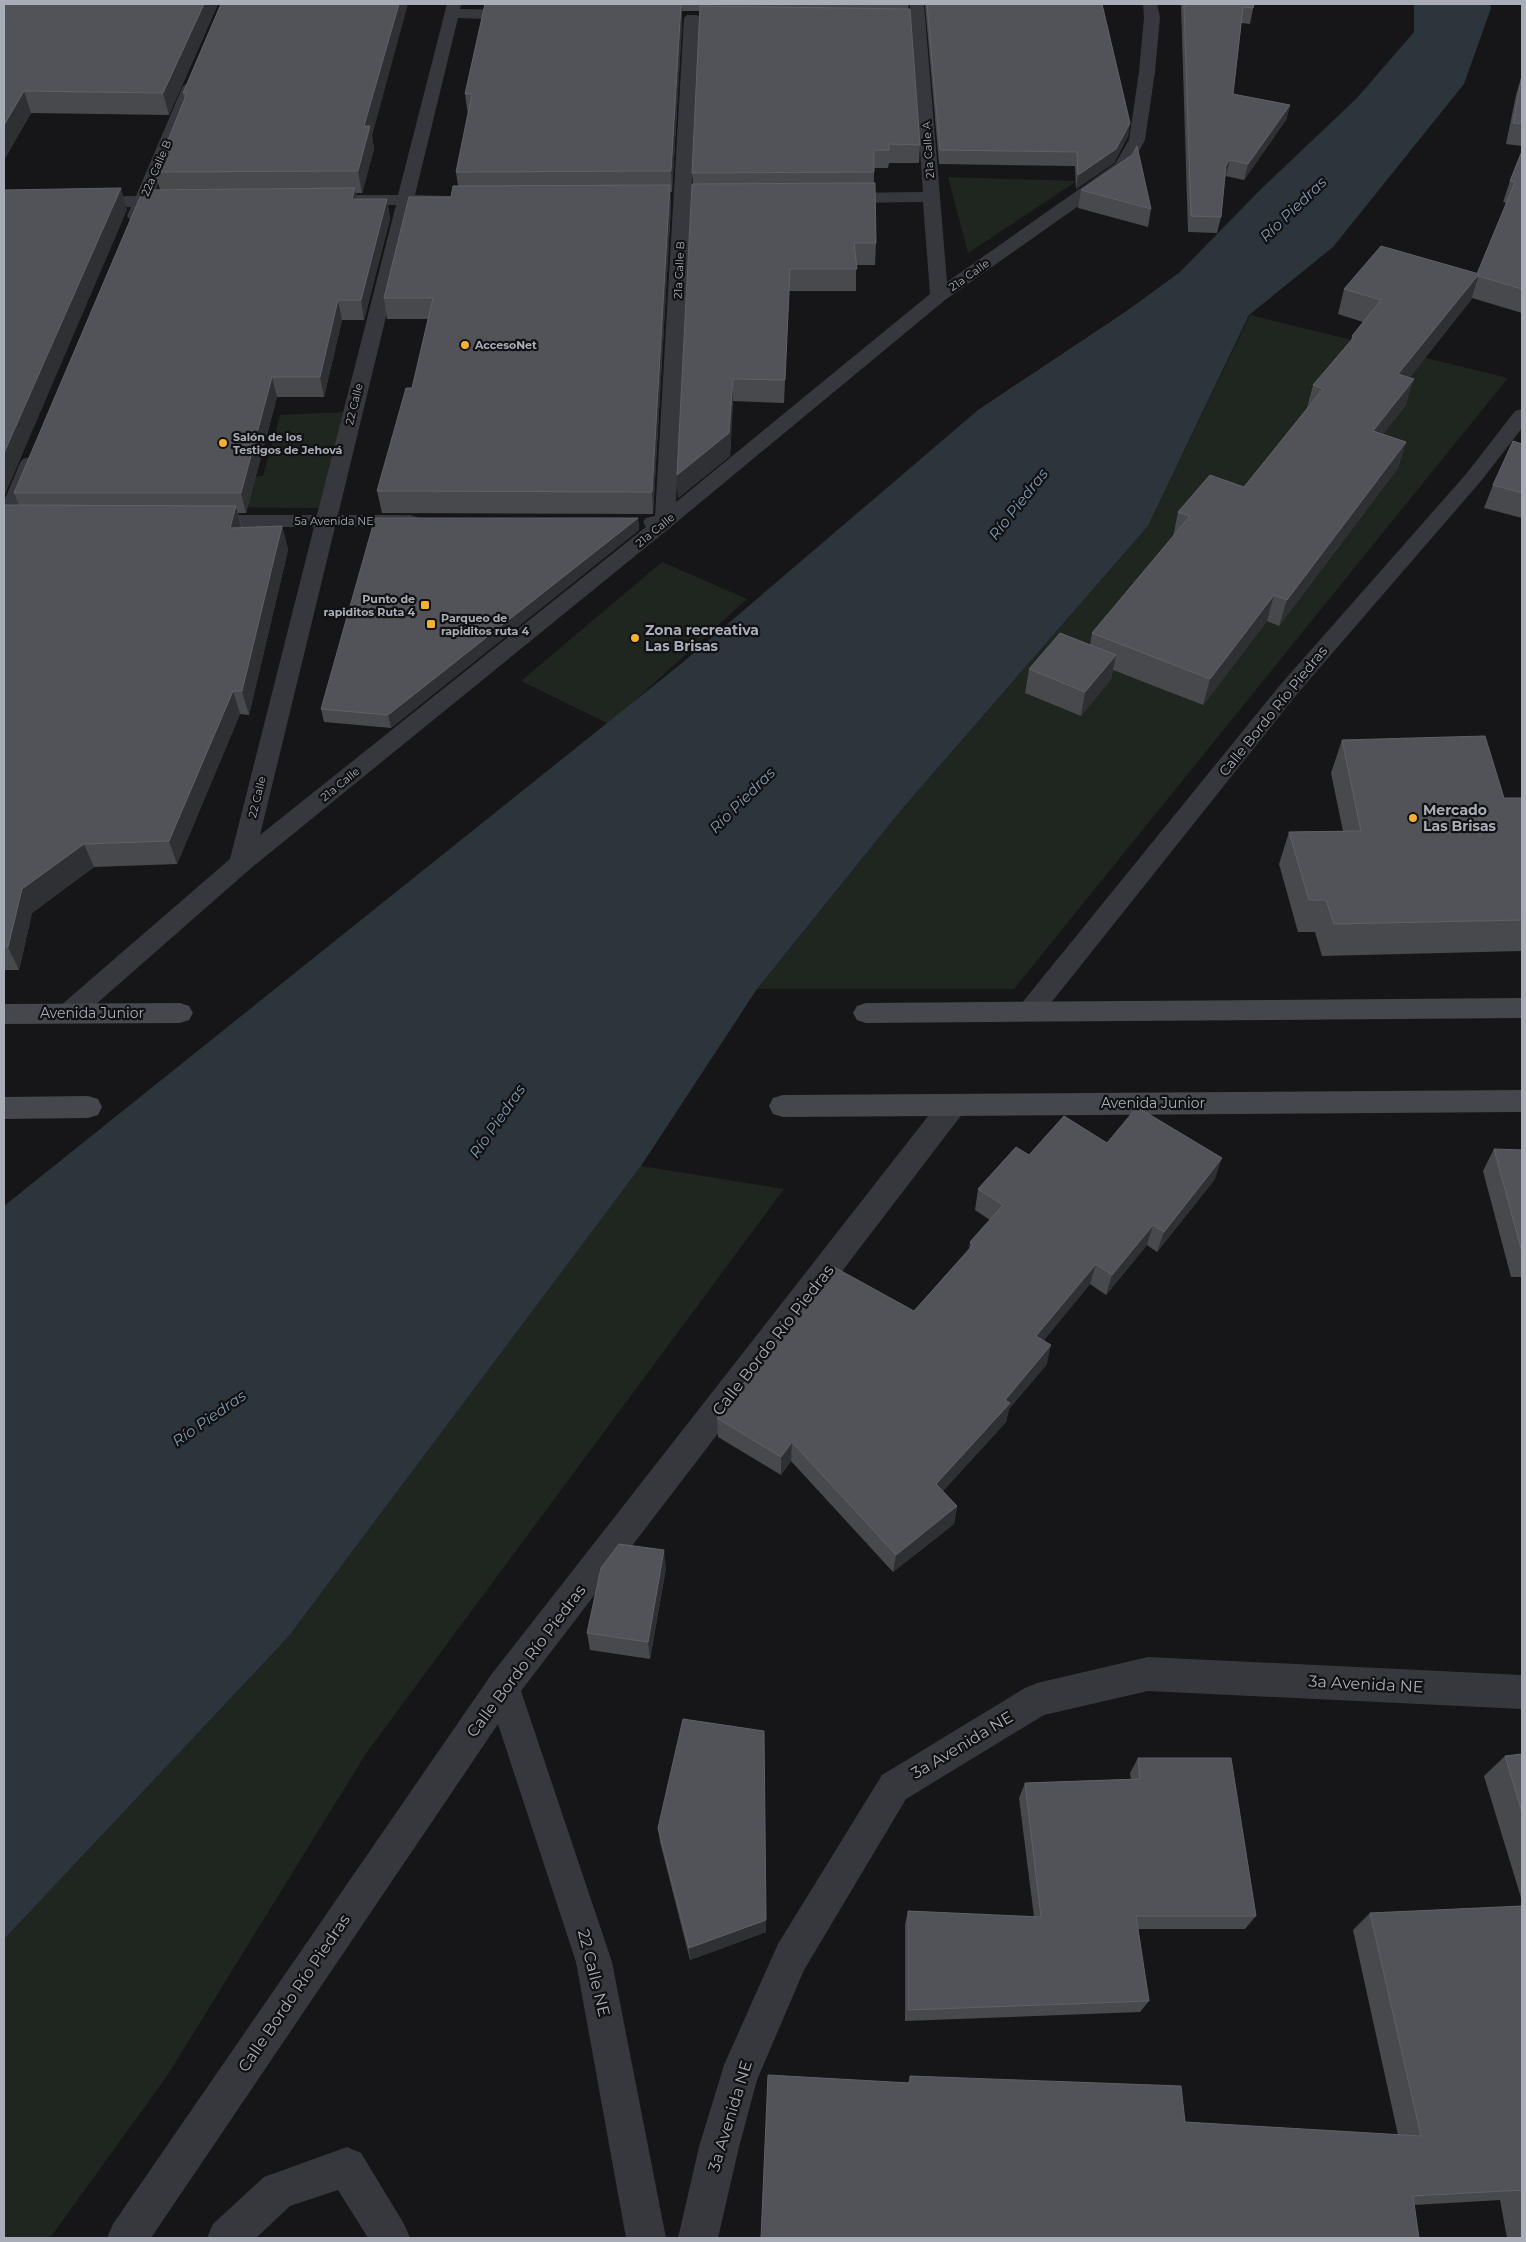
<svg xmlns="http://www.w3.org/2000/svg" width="1526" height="2242" font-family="Montserrat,sans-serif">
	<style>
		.green { fill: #1e261f }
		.water { fill: #2c353c }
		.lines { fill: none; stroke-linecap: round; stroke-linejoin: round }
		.service { fill: #37383d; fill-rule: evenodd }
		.minor { fill: #37383d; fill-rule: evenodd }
		.secondary { fill: #45474d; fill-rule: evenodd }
		.wall { fill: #47494d }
		.shaded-wall { fill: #2f3033 }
		.building { fill: #525359; stroke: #5f6168 }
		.poi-dot { fill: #f2b134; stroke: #111113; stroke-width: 2 }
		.labels { text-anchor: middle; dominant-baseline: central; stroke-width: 4.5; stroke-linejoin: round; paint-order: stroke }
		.far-street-label { font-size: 11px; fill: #a8adb8; stroke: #111113 }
		.far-poi-label { font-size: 11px; font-weight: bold; fill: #a8adb8; stroke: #111113; text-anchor: start }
		.poi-label { font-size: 14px; font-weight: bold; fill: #a8adb8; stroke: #111113; text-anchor: start }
		.street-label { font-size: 14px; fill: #a8adb8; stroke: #111113 }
		.water-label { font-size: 15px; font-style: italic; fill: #7f9bb3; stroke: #111113 }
		.near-street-label { font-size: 16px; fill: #a8adb8; stroke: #111113 }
	</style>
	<rect width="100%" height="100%" fill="#161618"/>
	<path class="green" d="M948,177l129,4 -109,72z
		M1250,315l258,63 -494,611h-257l145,-180 246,-283z
		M346,412l-23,96 -162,-1 10,-28 92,-3 17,-61z
		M662,562l85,37 -138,125 -88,-43z
		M641,1166l143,23 -417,563 -200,324 -117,162h-46v-304l285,-298z"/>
	<path class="water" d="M1414,4h76l1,4 -27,76 -131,163 -84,68 -101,211 -246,283 -145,180 -116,177 -352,470 -285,303v-733l678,-543 296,-253 150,-100 52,-38 81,-83 96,-91 57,-66z"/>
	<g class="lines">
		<path class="service" d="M1522,409v19l-41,53 -184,213 -258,324 -9,3 -9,-3 -4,-7 4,-7 260,-320 186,-211 48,-62z
			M347,2147l14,6 43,71 6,14h-42l-30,-48 -48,16 -34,32h-49l6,-14 51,-47z"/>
		<path class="minor" d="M447,4h14l-1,5 59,1 5,2 3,3 -3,3 -5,2 -61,-2 -43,177 36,1 3,4 -3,4 -38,1 -75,310h72l7,2 3,4 -3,4 -7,2h-75l-75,308 386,-308 -3,-5 3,-4 9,-2 29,-498 3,-3h10l3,3 -24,484 254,-208 -7,-92 -85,1 -6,-1 -3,-4 3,-4 6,-1 85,-1 -12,-166h-36l-5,-2 -3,-3 3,-3 40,-2v-12h14l23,278 168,-118 14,-24 10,-68 5,-55 -1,-13h14l3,13 -5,55 -10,68 -17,31 -183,129 -273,226 -422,343 -172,151 -9,3 -9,-3 -4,-7 4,-7 170,-147 84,-332h-111l-7,-2 -3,-4 3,-4 7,-2h114l79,-310h-45l-6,-1 -3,-4 3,-4 6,-1h47z
			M190,83l6,2 2,3 -45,108 28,1 3,4 -3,4 -32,1 -7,14h-12l-3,-4 4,-9 -49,-1 -3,-4 3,-4 6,-1 48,-1 46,-108 2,-3z
			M30,457l7,2 3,4 -26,62 -3,4 -7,2v-30l16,-38 3,-4z
			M953,1094l10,3 4,8 -4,8 -442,578 91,271 54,276h-40l-50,-276 -78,-238 -347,514h-44l6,-14 378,-549 452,-578z
			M1148,1657l374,18v34l-374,-18 -104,24 -138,84 -102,171 -47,110 -18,67 -21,91h-40l21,-91 25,-82 54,-121 104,-169 143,-87 12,-5z"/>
		<path class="secondary" d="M1522,998v20l-656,5 -9,-3 -4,-7 4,-7 9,-3z
			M180,1003l9,3 4,7 -4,7 -9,3 -176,1v-20z
			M1522,1090v22l-739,5 -10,-3 -4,-8 4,-8 10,-3z
			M88,1096l10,3 4,8 -4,8 -10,3 -84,1v-22z"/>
	</g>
	<path class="wall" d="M4,4h214l-49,111 -138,-2 -27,47z
		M221,4l151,132 2,13 -12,44h-6l1,6h30l3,20 -26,101h-22l-18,77h-47l-31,116h-8l4,14 40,-1 6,24 -39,165 -9,-1 -63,150 -83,3 -62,46 -13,57h-15v-465h15l-5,-12 146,-303 -5,-18 30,-71 -2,-8z
		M485,4h424l-1,5 12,136 -1,18h-30l-1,5h-14v15l2,60 -1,22h-19v26h-67l-5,112 -51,-2 -3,55 -52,42 -1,-23 16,-291 -1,-11 8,-162h-18v13l-10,168h-2l1,14 -18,308 -271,-1 -5,-22 35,-103 16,-69h-41l-3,-21 74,-112 -2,-14 12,-57 -3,-21z
		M925,4h177l28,119 -2,13 -14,27 -38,26 -1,-23 -136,-2z
		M1181,4h73l-4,20 -9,-1 -8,71 57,11 -4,15 -42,60 -18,-4 -2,3 -3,38 -4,16 -29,-1z
		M1522,75v71l-16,-2 10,-49z
		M1522,151v162l-50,-15 -1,2 -62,78 -3,27 -23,29 23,8 -8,26 -119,158 -12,-5 -64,84 -90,-35 -2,9 -30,37 -56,-23 4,-24 61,-24 2,-12 81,-96 5,-25 66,-25 63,-79 6,-23 38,-44 1,-5 11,-14 -25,-8 6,-25 133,-15 30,-71 -4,-1 7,-21z
		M1081,190l70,19 -3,18 -70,-19z
		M1522,444v74l-38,-10 9,-23z
		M638,518l1,12 -248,198 -67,-6 -3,-13z
		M1342,740l162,58h18v153l-200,5 -7,-24h-17l-19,-68 10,-32 54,-1 -12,-58z
		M1107,1143l108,36 -58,73 -10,-7 -41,50 -16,-11 -46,56 3,24 -38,45 -3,13 -63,69 14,15 -3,18 -61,48 -102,-111 -10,14 -63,-38 -1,-19 197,-107 55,-62 1,-7 20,-22 -15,-10 3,-21 51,-34z
		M1494,1149l28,1v127h-11l-28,-106z
		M666,1568l-16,91 -60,-9 -3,-17z
		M1522,1754v147l-38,-125 21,-20z
		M1138,1758l118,158 -11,13h-107l11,72 -9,11 -235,9v-97l3,-13 126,6 -15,-119 6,-15 106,-4 -1,-6z
		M658,1828l108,104 -76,28 -30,-118z
		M1522,1906v332h-15l-7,-38 -86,5 -506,-122 2,-7 275,46 213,13 -45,-205 17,-17z"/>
	<path class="shaded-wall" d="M204,4h14l-49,111 -6,-22z
		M399,4h9l-36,132 2,13 -12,44 -4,-22 6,-45z
		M681,4l1,20 -10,168 -1,-21z
		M24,91l7,22 -27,47v-35z
		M1290,105l-4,15 -42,60 4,-16z
		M1130,123l-2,13 -14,27 -38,26 2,-14z
		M1230,160l-4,16 -3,5 3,-16z
		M670,185l1,21 -18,308 -1,-22z
		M121,188l6,22 -123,287v-44z
		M355,188l3,20 -6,-9z
		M387,199l3,20 -26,101 -3,-20z
		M1479,274l-8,26 -80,100 7,-26z
		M338,300l4,20 -18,77 -4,-20z
		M272,377l5,20 -31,116 -5,-20z
		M733,379v22l-3,55 -52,42 -1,-23z
		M1414,379l-8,26 -41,52 8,-26z
		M1406,442l-8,26 -119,158 8,-26z
		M236,506l6,24 -12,-2z
		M638,518l1,12 -248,198 -3,-13z
		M282,526l6,24 -39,165 -7,-24z
		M1274,595l-7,26 -64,84 7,-26z
		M1116,655l-5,24 -30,37 4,-24z
		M233,691l7,23 -63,150 -8,-23z
		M84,844l10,23 -62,46 -13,57 -11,-23 14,-58z
		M1222,1158l-7,21 -58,73 7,-20z
		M1153,1225l-6,20 -41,50 6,-20z
		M1096,1264l-6,20 -58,71 4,-19z
		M1051,1345l-4,19 -38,45 -3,13 -73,80 3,-18z
		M792,1442l-1,19 -10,14v-18z
		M957,1506l-3,18 -61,48 3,-17z
		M664,1550l2,18 -16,91 -2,-17z
		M766,1920v12l-76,28 -1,-12z"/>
	<path class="building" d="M4,4h200l-41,89 -139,-2 -20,34z
		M221,4h178l-35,122h6l-12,45 -203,1 32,-79h-4z
		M485,4h196l-10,167 -215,1 16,-78h-7z
		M927,4h175l28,119 -14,26 -38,26 -1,-23 -137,-2z
		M1184,4h70l-1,4 -10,-1 -10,87 57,11 -42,59 -18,-4 -4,5 -5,52 -30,-1z
		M700,6l210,3 10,136 -31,-1v6h-15v22l-182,1z
		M1522,75v49l-9,-1z
		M1137,146l14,63 -70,-19 51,-35z
		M1522,151v138l-44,-13 1,-2h-2l38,-92 -5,-1z
		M875,183l1,60h-22l3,26h-67l-5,111 -52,-1 -4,54 -52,42 15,-291z
		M670,185l-18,307 -275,-1 29,-103h6l21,-90h-49l25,-101h42l2,-11z
		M121,188l-117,265v-263z
		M355,188l-3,11h35l-26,101h-23l-18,77h-48l-31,116h-227l129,-303z
		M1381,246l98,28 -81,100 16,5 -41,52 33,11 -119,158 -13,-5 -64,84 -118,-46 98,-117 -12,-4 32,-37 34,12 79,-98 -10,-4 41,-48 -2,-1 29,-36 -37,-11z
		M1513,441l9,3v49l-29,-8z
		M4,505l232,1 -6,22 52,-2 -40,165h-9l-64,150 -85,3 -62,45 -14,58h-4z
		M375,518h263l-250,197 -67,-6z
		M1060,633l56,22 -31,37 -56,-23z
		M1485,736l19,62h18v122l-188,4 -8,-24h-17l-20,-68 72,-1 -19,-91z
		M1137,1107l85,51 -58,74 -11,-7 -41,50 -16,-11 -60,72 15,9 -46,55 5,3 -74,81 21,22 -61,49 -104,-113 -11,15 -64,-39 117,-151 80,44 59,-66 -3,-3 33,-37 -25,-16 38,-42 13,8 35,-39 43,27z
		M1494,1149l28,1v102z
		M619,1544l45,6 -16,92 -61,-9 14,-65z
		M683,1719l81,12 2,189 -77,28 -31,-120z
		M1522,1754v58l-17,-56z
		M1138,1758h93l25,158h-120l13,85 -241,9v-99l133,6 -16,-134 115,-4z
		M1522,1906v284l-109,6 6,42h-658l7,-163 142,8v-7l271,10 4,36 236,14 -51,-223z"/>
	<g class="poi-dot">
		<circle cx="465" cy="345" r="5"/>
		<circle cx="223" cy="443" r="5"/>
		<rect x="420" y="600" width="10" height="10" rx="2.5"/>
		<rect x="426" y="619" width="10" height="10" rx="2.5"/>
		<circle cx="635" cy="638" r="5"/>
		<circle cx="1413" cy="818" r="5"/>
	</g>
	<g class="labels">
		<g class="far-street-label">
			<text transform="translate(928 150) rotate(-94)">21a Calle A</text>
			<text transform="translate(156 168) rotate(-67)">22a Calle B</text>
			<text transform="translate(679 270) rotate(-87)">21a Calle B</text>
			<text transform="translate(969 275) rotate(-35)">21a Calle</text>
			<text transform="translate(354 404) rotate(-76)">22 Calle</text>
			<text x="334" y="521">5a Avenida NE</text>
			<text transform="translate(655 530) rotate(-39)">21a Calle</text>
			<text transform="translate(340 784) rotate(-39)">21a Calle</text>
			<text transform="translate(257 797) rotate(-76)">22 Calle</text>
		</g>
		<g class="far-poi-label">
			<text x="475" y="345">AccesoNet</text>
			<text x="233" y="437">Salón de los<tspan x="233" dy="13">Testigos de Jehová</tspan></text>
			<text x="415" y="599" text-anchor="end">Punto de<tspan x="415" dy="13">rapiditos Ruta 4</tspan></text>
			<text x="441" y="618">Parqueo de<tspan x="441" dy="13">rapiditos ruta 4</tspan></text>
		</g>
		<g class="poi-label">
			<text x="645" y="630">Zona recreativa<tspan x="645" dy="16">Las Brisas</tspan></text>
			<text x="1423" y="810">Mercado<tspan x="1423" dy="16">Las Brisas</tspan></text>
		</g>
		<g class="street-label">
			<text transform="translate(1273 711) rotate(-51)">Calle Bordo Río Piedras</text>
			<text x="92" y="1013">Avenida Junior</text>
			<text x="1153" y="1103">Avenida Junior</text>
		</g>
		<g class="water-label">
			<text transform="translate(1293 209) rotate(-44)">Río Piedras</text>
			<text transform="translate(1018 504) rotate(-52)">Río Piedras</text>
			<text transform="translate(742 800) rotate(-45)">Río Piedras</text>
			<text transform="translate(497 1121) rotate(-55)">Río Piedras</text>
			<text transform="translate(209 1418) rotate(-35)">Río Piedras</text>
		</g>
		<g class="near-street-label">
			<text transform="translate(773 1340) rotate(-52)">Calle Bordo Río Piedras</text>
			<text transform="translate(526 1661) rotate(-53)">Calle Bordo Río Piedras</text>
			<text transform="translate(1366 1684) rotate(3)">3a Avenida NE</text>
			<text transform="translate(962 1745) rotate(-31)">3a Avenida NE</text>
			<text transform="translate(594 1973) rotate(76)">22 Calle NE</text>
			<text transform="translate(294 1993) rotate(-56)">Calle Bordo Río Piedras</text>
			<text transform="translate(730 2116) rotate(-73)">3a Avenida NE</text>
		</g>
	</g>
	<rect width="1526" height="2242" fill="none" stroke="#a8adb8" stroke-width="10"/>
</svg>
